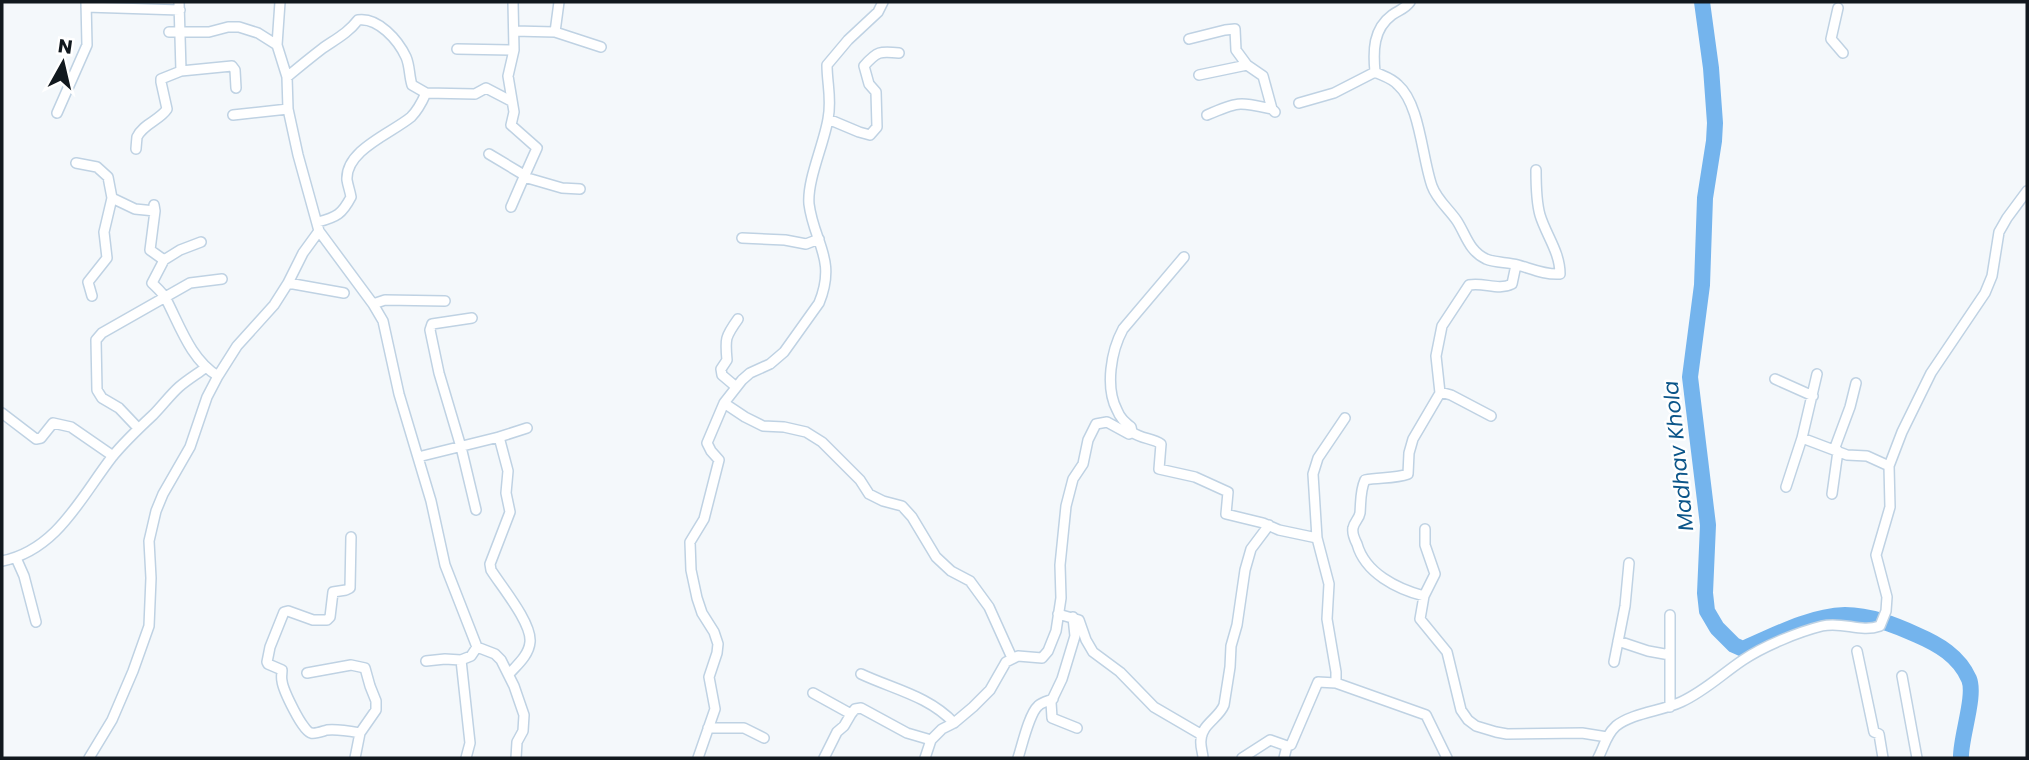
<svg xmlns="http://www.w3.org/2000/svg" width="2029" height="760" font-family="Poppins,sans-serif">
	<style>
		.lines { fill: none; stroke-linecap: round; stroke-linejoin: round }
		.river { stroke: #74b4ed; stroke-width: 16 }
		.minor-casing { stroke: #bfd2e3; stroke-width: 12 }
		.minor { stroke: #fff; stroke-width: 9 }
		.labels { text-anchor: middle; dominant-baseline: central; stroke-width: 5; stroke-linejoin: round; paint-order: stroke }
		.water-label { font-size: 21px; font-style: italic; fill: #0b5589; stroke: #fff }
	</style>
	<rect width="100%" height="100%" fill="#f4f8fb"/>
	<g class="lines">
		<path class="river" d="M1702,2l9,66 4,55 -1,18 -9,57 -3,87 -12,92 18,148 -3,68 2,18 10,17 17,17 9,4c32,-14 67,-33 102,-34 25,0 50,10 72,20 21,9 42,21 52,44 7,17 -9,60 -8,79"/>
		<defs>
			<path id="minor" d="M513,2l1,48 -6,26 6,36 -3,13 26,23 -13,29 38,11 18,1
				M883,2l-5,10 -30,28 -21,25c0,19 5,34 1,54 -4,25 -21,61 -19,85 5,39 28,55 10,99l-35,49 -14,12 -20,9 -8,7 -18,23 21,14 18,9 21,1 22,5 16,10 38,38 9,14 14,7 19,5 10,11 24,40 15,14 19,10 19,26 23,51
				M86,7l94,3
				M1838,8l-7,31 12,14
				M514,31l41,1 46,15
				M169,32h40l19,-5h11l19,6 19,12
				M555,32l4,-30
				M1189,39l36,-9 10,-1 1,21 11,15 16,11 9,33 3,3
				M457,49l57,1
				M181,71l51,-5 3,4 1,18
				M1375,72c8,4 17,6 23,13 22,19 24,73 34,101 5,14 17,23 25,35 9,14 12,30 29,38 10,4 21,3 32,6 14,4 27,10 42,9 0,-22 -14,-39 -20,-59 -4,-14 -4,-30 -4,-45
				M1199,75l48,-10
				M287,77c12,-10 23,-19 36,-29 13,-9 25,-15 35,-28 20,-3 40,20 48,37 4,9 3,19 6,28l14,8 49,1 11,-6 25,13
				M1299,103l35,-10 41,-21c-2,-21 -2,-43 17,-57 7,-5 13,-6 18,-13
				M57,113l30,-68 -1,-43
				M233,115l55,-6
				M1207,115c32,-14 32,-13 65,-6
				M828,119l31,13 11,3 7,-8 -1,-35 -7,-8 -5,-18c13,-15 16,-15 35,-13
				M136,149c0,-1 1,-12 1,-12 6,-13 23,-17 30,-28l-6,-27v-3l20,-8 -2,-69
				M489,154l35,21
				M76,163l21,4 11,10 4,21 -8,34 3,26 -19,24 4,14
				M112,198l23,11 20,2
				M154,205l1,6 -5,39 14,10 -12,23c5,5 11,10 14,16 14,27 25,61 52,77
				M511,207l13,-30
				M318,222c19,-5 24,-8 33,-25 -1,-6 -3,-11 -4,-17 -2,-30 45,-47 64,-63 7,-7 11,-15 15,-24
				M319,231l54,73 10,17 16,73 32,107 14,64 32,82 -6,9 -10,4 9,83 -4,15
				M742,238l43,2 21,4 13,-5
				M164,260l16,-10 21,-8
				M288,283l56,10
				M373,304l12,-4 60,1
				M472,318l-40,6 -2,6 9,43 22,74 15,63
				M1775,379l38,17
				M735,386l-13,-11 -1,-6 6,-9c-2,-21 -2,-23 11,-41
				M1440,392l11,3 40,21
				M2,413l34,26 5,-1 12,-15 18,4 42,29
				M1345,418l-27,40 -5,16 4,64 12,46 -2,35 9,53v11l90,32 21,43
				M138,428l-19,-20 -17,-10 -5,-8 -1,-50 6,-7 88,-50 32,-4
				M1132,432c9,7 21,6 29,12l-2,25 36,8 33,15 -2,22 37,9 16,7 38,8
				M499,437l28,-9
				M1802,438l15,-64
				M1834,450l16,-43 6,-24
				M418,457l81,-20 9,34 -2,22 4,19 -20,52 1,6c10,16 41,53 39,72 -1,13 -13,23 -21,32
				M1786,487l16,-49 45,17 20,1 22,10
				M1832,494l6,-43
				M1425,529v16l10,29 -11,22 -4,23 27,33 14,58 7,10 8,6 20,6 11,2 75,-1 25,4
				M351,537l-1,51 -4,2 -13,2 -3,25 -3,3h-14l-25,-9 -4,1 -14,35 -3,15 1,2 14,6c0,4 -1,7 0,11 1,9 21,51 29,52 5,1 12,-2 16,-3 12,-1 22,1 33,3
				M16,558l8,18 12,46
				M2,561c55,-11 79,-64 110,-104 13,-16 27,-29 41,-42 9,-9 17,-20 26,-28 8,-7 18,-13 26,-19
				M1424,596c-27,-7 -59,-23 -67,-52 -2,-4 -5,-11 -4,-16 1,-6 6,-9 7,-15 1,-12 0,-22 5,-33 14,-3 29,-1 43,-6l1,-21 4,-14 27,-46 -4,-37 6,-30 27,-41c15,-3 29,6 43,-1l4,-19
				M1058,614l21,6 7,20 7,12 27,20 34,35 48,28
				M1670,615v92
				M1073,617l2,19 -13,43 -11,23 1,16 25,10
				M1618,641l30,10 22,4
				M477,647l18,7 6,6 13,26 10,29 -1,16 -6,11 -1,16
				M1857,651l17,81 5,2 4,24
				M426,661l19,-2 16,1
				M1614,662l11,-56 4,-43
				M307,673l44,-8 14,3 5,18 6,15v9l-16,23 -5,25
				M861,674c32,15 68,22 93,49
				M1902,676l15,82
				M813,693l38,21 4,-5 6,-1 46,25 24,7
				M708,728h36l20,10
				M1287,746l4,-1 27,-63 18,1
				M89,758l23,-38 21,-49 16,-45 2,-48 -2,-37 7,-30 7,-17 27,-47 17,-50 11,-21 19,-30 37,-41 14,-22 15,-30 16,-22 -21,-76 -10,-46 -1,-32 -10,-32 3,-43
				M698,758l17,-49 -6,-32 8,-24 1,-9 -4,-12 -12,-19 -5,-15 -6,-28 -1,-28 14,-23 15,-59 -8,-9 -4,-8 17,-40
				M824,758l13,-26 7,-6 7,-12
				M925,758l6,-18 11,-11 12,-6 19,-16 17,-17 16,-28 12,-6 24,2 6,-7 8,-20 5,-33 -1,-33 6,-59 7,-27 10,-15 5,-24 8,-16 11,-2 22,12 3,-2 -1,-5c-6,-5 -11,-9 -14,-17 -12,-23 -6,-59 6,-81l61,-72
				M1018,758c4,-12 11,-44 20,-52 4,-4 10,-5 15,-7
				M1203,758c0,-5 -3,-12 -2,-18 0,-15 18,-22 23,-35l6,-38 1,-21 6,-21 8,-55 6,-21 18,-24
				M1242,758l28,-18 17,6 -3,12
				M1598,758c6,-11 8,-23 18,-32 16,-13 46,-15 65,-24 24,-11 41,-28 62,-42 21,-14 55,-28 79,-34 21,-5 38,7 58,0l6,-15 1,-14 -11,-42 14,-48 -1,-41 13,-34 29,-59 54,-80 7,-17 7,-44 8,-14 20,-27"/>
		</defs>
		<use href="#minor" class="minor-casing"/>
		<use href="#minor" class="minor"/>
	</g>
	<g class="labels">
		<g class="water-label">
			<text transform="translate(1678 456) rotate(-96)">Madhav Khola</text>
		</g>
	</g>
	<rect width="2029" height="760" fill="none" stroke="#11181e" stroke-width="7"/>
	<g transform="translate(63 63) rotate(8)" stroke="#ffffff" stroke-width="5" paint-order="stroke">
	<path d="M0-5L12 26L0 18L-12 26Z" fill="#11181e"/>
	<text y="-10" font-size="19" font-weight="bold" text-anchor="middle" fill="#11181e">N</text>
	</g>
</svg>
